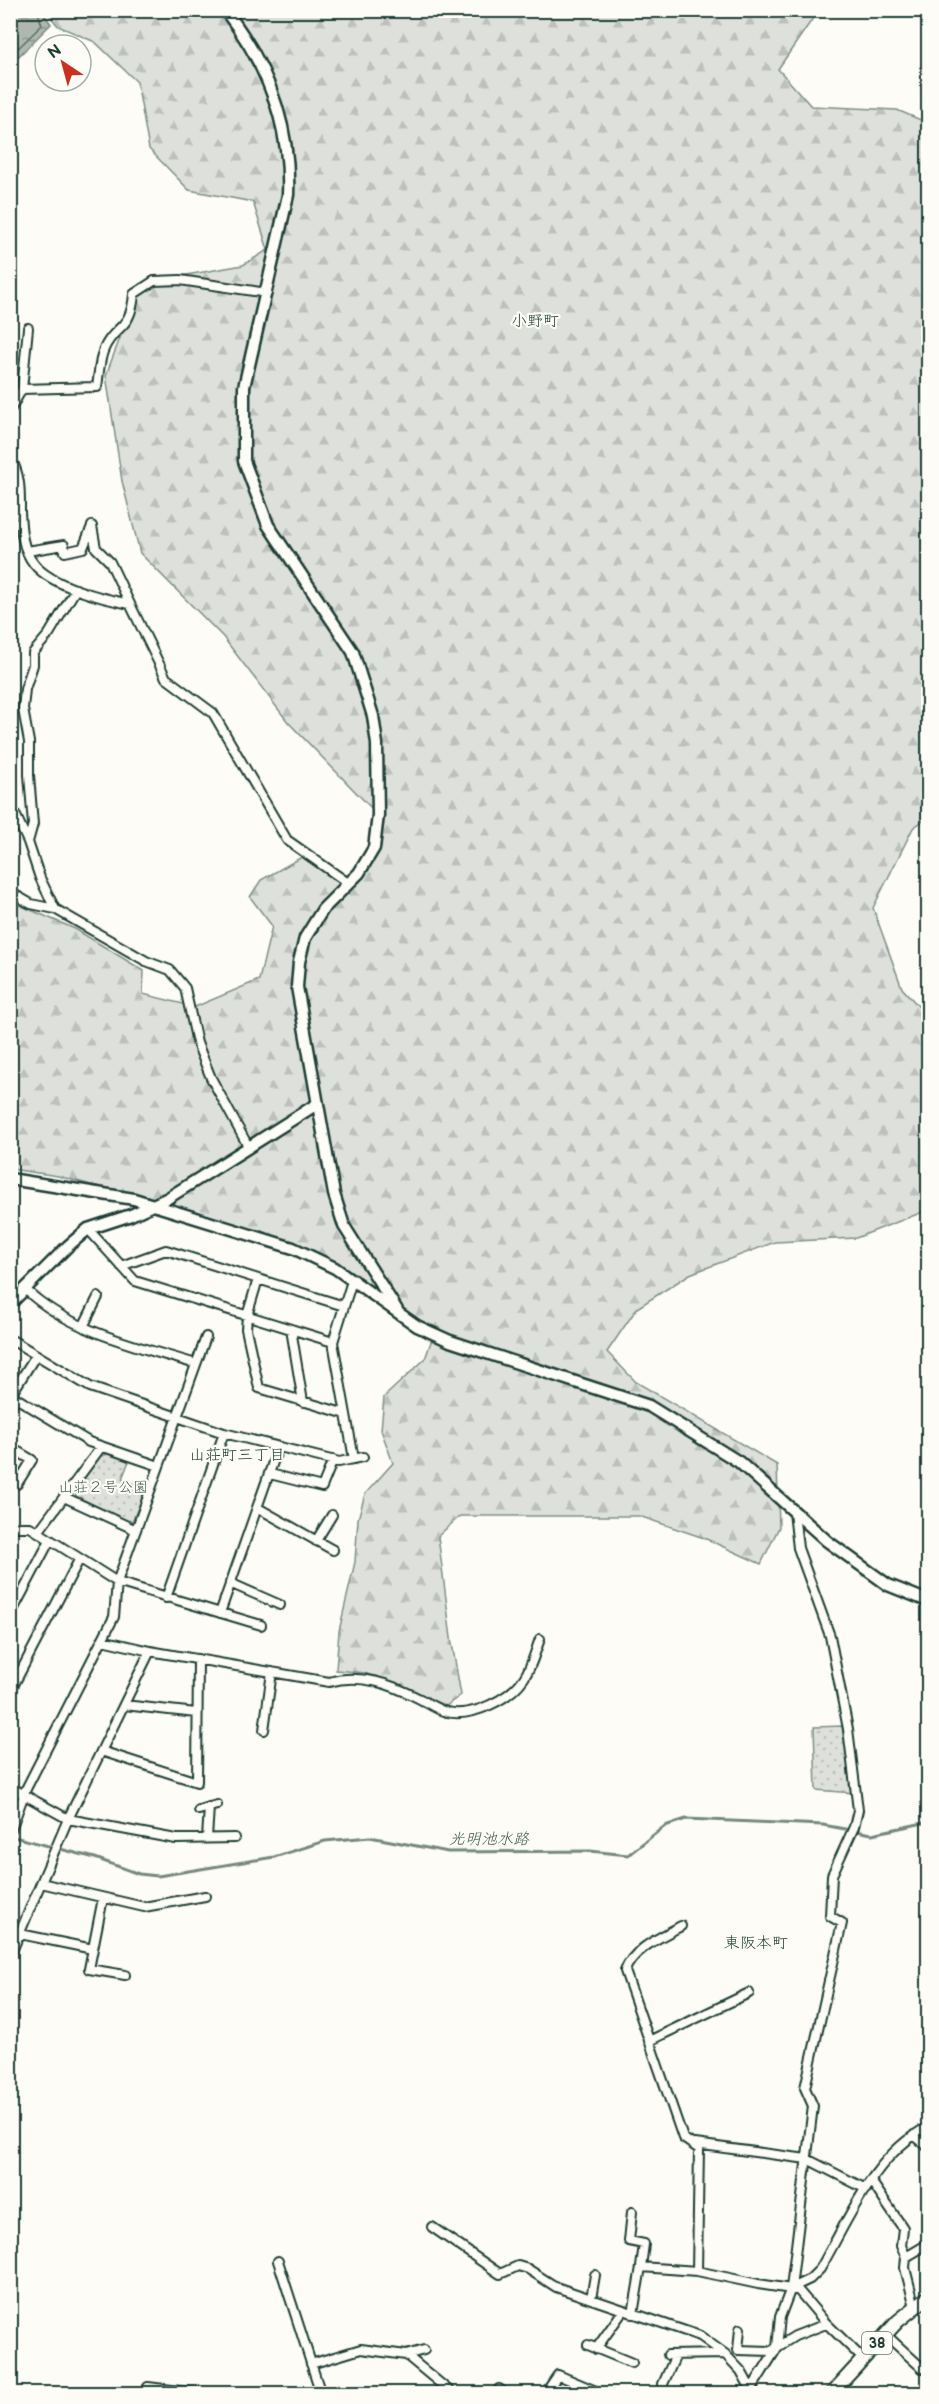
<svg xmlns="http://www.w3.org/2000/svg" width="939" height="2404" font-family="'Balsamiq Sans','Klee One',sans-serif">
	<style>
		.forest { fill: url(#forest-firs); stroke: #7e8e88; stroke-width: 1.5 }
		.park { fill: url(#park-dots); stroke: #7e8e88; stroke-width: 1.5 }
		.water { fill: url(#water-ripples); stroke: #75877f; stroke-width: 1.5 }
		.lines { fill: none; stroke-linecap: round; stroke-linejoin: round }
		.shore { stroke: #586e66; stroke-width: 1.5 }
		.stream { stroke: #75877f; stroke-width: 3 }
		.street-casing { stroke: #1f3d34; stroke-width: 12 }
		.secondary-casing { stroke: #1f3d34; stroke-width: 15 }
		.primary-casing { stroke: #1f3d34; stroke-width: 16 }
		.street { stroke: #fdfcf7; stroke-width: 8 }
		.secondary { stroke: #fdfcf7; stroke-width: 10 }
		.primary { stroke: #fdfcf7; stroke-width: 12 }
		.labels { text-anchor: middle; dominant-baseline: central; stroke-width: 4.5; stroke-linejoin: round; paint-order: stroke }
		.shield { fill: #fdfcf7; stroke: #62766e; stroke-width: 1.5 }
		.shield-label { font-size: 14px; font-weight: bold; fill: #1f3d34 }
		.park-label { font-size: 15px; fill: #455e55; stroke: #fdfcf7 }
		.neighbourhood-label { font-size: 16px; fill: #1f3d34; stroke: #fdfcf7 }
		.water-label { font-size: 16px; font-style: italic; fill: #435c53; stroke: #fdfcf7 }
	</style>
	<defs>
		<pattern id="forest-firs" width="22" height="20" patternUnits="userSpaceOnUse" patternTransform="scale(1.5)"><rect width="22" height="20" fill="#dde0db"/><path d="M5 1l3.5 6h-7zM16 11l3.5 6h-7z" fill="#bdc1bd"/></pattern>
		<pattern id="park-dots" width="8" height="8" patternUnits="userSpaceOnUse" patternTransform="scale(1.5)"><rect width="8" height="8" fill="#dde0db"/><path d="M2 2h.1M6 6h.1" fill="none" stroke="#bdc1bd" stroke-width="1.8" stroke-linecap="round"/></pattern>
		<pattern id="water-ripples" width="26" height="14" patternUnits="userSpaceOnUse" patternTransform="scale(1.5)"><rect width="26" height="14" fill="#aeb8b1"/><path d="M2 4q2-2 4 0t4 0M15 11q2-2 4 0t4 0" fill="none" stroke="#8d9791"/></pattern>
	</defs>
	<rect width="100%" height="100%" fill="#fdfcf7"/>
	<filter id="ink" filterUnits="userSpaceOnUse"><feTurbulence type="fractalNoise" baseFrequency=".0167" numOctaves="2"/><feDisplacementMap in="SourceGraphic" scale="12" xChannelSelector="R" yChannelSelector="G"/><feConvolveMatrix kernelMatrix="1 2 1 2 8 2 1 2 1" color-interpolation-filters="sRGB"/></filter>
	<g filter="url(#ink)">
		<path class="forest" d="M46,11h772l-40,58 33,37 86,4 31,13v694l-15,11 -40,80 29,80 26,29v193l-72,28 -81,4 -85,32 -53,34 -30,44 29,30 141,83 2,62 -18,37 -57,-26 -65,-22h-179l-22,20 13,102 10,57 -15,11 -81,-33 -29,-3 3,-39 16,-69 3,-43 7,-25 28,-31 -12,-33 3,-33 41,-38 10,-29 -68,-45 -68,-38 -111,-36 -130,-35 -47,-7 -1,-268 65,28 69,42 -1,23 52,13 64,-27 13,-54 -22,-29 11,-17 41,-23 43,29 28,-38 5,-33 -90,-93 -65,-85 -83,-84 -18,-72 -16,-106 25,-66 12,-22 15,-7 85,-15 25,-15 -15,-48 -64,-12 -40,-41 -12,-67 -42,-40 -37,-16z"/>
		<path class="park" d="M108,1454l21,7 -7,18 24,9 -13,32 -4,2 -53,-26 -1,-5 26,-35z
			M842,1726l11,67 -37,-3 -2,-63z"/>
		<path class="water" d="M11,10l31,1 9,13 -40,40z"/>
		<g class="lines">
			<path class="shore" d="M10,56l32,-31 -5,-15"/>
			<path class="stream" d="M10,1836l85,22 44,16 19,2 116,-19 51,-16 45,-4 78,15 142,-1 38,4 37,-29 21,-7 137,6 49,9 56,-12"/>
			<defs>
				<path id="street" d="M22,389l6,-61
					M10,410l12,-21 75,-2c2,-12 2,-27 7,-38 11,-25 27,-18 30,-55l20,-13 26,-1 87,13
					M10,458c11,15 10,36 10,54 1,18 2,37 14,52 17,22 70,35 96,40l36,74 47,35 74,127 61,43
					M10,524h11
					M27,551l37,-6 1,7 18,-4 9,-22 4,22 14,14 20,42
					M10,803l18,39
					M10,892l21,12 24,5 91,52 24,9 15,18 12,55 14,35 37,68
					M55,909l-15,-31 -12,-36 5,-18 -4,-49v-33l-6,-33 2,-20 8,-24v-12l16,-19 27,-45
					M88,1229l47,52 198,61 18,-58 4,-4
					M121,1266l45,-16 178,56
					M258,1279l-11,37 -1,13 13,59 87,26
					M25,1289c45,43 113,57 171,75
					M84,1325l14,-28
					M291,1329l12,73
					M10,1339l80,48 134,46 115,29 24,-5
					M333,1342l21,117
					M36,1355l-25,40 78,47 70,24
					M10,1447l22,13 -15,24 -7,-5
					M101,1447l-63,85 79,50 144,43
					M270,1474l52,13 11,-27
					M64,1497l72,33
					M258,1508l75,42
					M10,1527h20l8,5
					M316,1541l16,-26
					M230,1583l50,22
					M166,1598l58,-165
					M220,1613l58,-165
					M10,1616l40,-76
					M102,1640l12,-23 3,-35 89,-245
					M10,1692l69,-132
					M124,1705l72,8
					M264,1730l8,-58
					M101,1751l96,31 1,-123
					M10,1787l58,32 82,-168 179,31c31,-9 62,2 89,16 9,4 19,12 29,14 25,6 63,-13 77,-34 8,-12 11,-26 16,-39
					M199,1810l18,-5
					M10,1832l16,-43 76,-149 48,11
					M207,1838l2,-31
					M41,1883l103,24 61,-11
					M103,1898l-14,71 36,6
					M20,1934l73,15
					M10,1956l58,-137 108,20 59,-1
					M649,2041l100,-48
					M914,2135l14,12
					M695,2144l112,15 59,30
					M871,2181l32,47 -2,18 5,11 -1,11 10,39
					M632,2212l-3,29 15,3 -3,23
					M432,2227l68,47 18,-8 10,3 28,18 144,49 25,18 16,17 11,20
					M906,2257l22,-13
					M278,2261l43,133
					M697,2271l61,13 40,6 27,32 38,37
					M791,2288l19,-9 10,-10c29,-50 54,-115 108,-142
					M591,2299l4,-24
					M633,2314l8,-47 56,4 2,-122 -16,-11 -58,-167c7,-22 38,-35 56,-45
					M740,2329l-2,21 33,1 24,-15 31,-12
					M885,2334l37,34
					M588,2345l44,18
					M596,2349l27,-38
					M406,2355l18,-5
					M668,2355l57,-1
					M311,2364l50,-15 45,6 47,39
					M148,2387l56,7
					M752,2388l25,-40 3,-31 11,-29 22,-182 -8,-18 37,-165 -12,-7 2,-41 22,-48 4,-17 -10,-81 -18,-93 -32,-88 -4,-36
					M499,2389l7,5
					M545,2394l13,-19 45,19
					M664,2394l-1,-10 13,-29"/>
				<path id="secondary" d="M225,10c42,54 66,116 63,185l-44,192v74l24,64 85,127 20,64 4,28 1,71 -4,33 -15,25 -36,36 -18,29 -6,24 -2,25 37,207 10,32 53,84
					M10,1179l124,20 159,49 42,20 82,58 33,15 199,65 90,56 88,79 61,44 40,16
					M10,1304l58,-58 20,-17 43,-14 37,-17 149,-94"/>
				<path id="primary" d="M831,2394l67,-73 30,-24"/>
			</defs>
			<use href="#street" class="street-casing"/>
			<use href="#secondary" class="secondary-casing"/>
			<use href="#primary" class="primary-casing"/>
			<use href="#street" class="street"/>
			<use href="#secondary" class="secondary"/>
			<use href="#primary" class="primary"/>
		</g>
	</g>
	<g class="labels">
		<rect class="shield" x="862" y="2332" width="30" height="22" rx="4.5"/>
		<g class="shield-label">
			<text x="877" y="2343">38</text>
		</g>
		<g class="park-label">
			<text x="103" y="1487">山荘２号公園</text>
		</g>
		<g class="neighbourhood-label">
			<text x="535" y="321">小野町</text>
			<text x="237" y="1455">山荘町三丁目</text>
			<text x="756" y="1943">東阪本町</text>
		</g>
		<g class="water-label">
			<text x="489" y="1839">光明池水路</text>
		</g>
	</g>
	<rect width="939" height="2404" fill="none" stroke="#fdfcf7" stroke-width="36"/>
	<rect x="18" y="18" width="903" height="2368" fill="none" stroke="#1f3d34" stroke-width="2" filter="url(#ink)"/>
	<g transform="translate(63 63) rotate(324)"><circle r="28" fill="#fdfcf7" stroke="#a4b0a9" stroke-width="1.5"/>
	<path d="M0-4.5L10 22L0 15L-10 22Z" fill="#c8321e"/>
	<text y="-9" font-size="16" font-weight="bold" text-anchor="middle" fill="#1f3d34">N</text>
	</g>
</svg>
